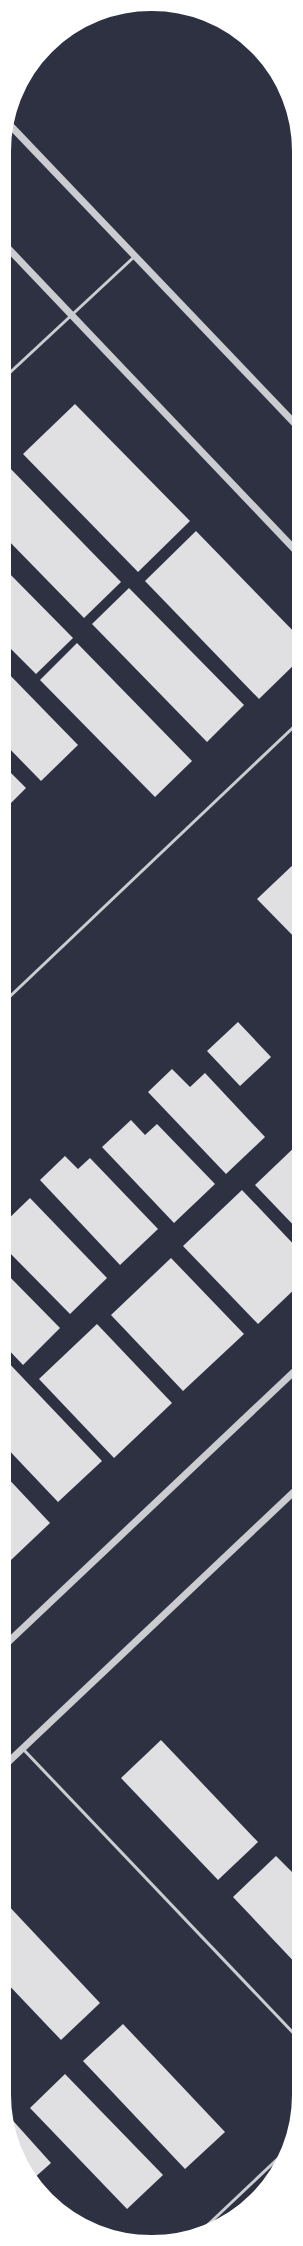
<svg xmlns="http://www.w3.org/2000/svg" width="303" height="2246" font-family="'Open Sans',sans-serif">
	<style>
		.building { fill: #e0e0e3 }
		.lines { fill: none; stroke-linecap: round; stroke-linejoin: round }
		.service { stroke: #caccd0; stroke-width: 3 }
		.tertiary { stroke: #caccd0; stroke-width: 7 }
		.rim { fill: none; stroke: #fff; stroke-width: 2 }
	</style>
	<rect width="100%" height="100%" fill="#2d3142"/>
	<path class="building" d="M75,404l115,117 -52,51 -115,-118z
		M7,465l114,117 -37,36 -81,-83v-67z
		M196,531l104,107v21l-41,40 -114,-118z
		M3,567l70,71 -37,36 -33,-33z
		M129,588l115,117 -37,37 -115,-118z
		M77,643l115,118 -37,36 -115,-117z
		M3,668l75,77 -37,36 -38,-39z
		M3,765l23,23 -23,23z
		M296,862l4,5v76l-43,-44z
		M238,1022l33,35 -31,29 -33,-35z
		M172,1069l18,18 15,-14 60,64 -39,37 -78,-82z
		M131,1120l14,15 12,-11 58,60 -41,39 -72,-76z
		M300,1142v90l-45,-47z
		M65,1156l13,13 12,-11 68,71 -38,36 -80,-85z
		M242,1190l58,61v33l-42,40 -75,-78z
		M30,1198l77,80 -37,36 -67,-68v-22z
		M171,1258l73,76 -61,57 -72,-76z
		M3,1270l57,58 -37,37 -20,-21z
		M97,1324l75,79 -58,55 -75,-79z
		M3,1357l99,104 -44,41 -55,-58z
		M3,1473l47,50 -39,37 -8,-9z
		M161,1740l97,102 -40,38 -97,-102z
		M300,1846v15l-8,-8z
		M276,1856l24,24v88l-67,-71z
		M5,1902l95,101 -39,37 -58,-61v-75z
		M123,2024l102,108 -40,37 -102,-108z
		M65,2074l98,101 -36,34 -97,-101z
		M7,2114l44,49 -18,16 -19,-28z"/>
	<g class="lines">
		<path class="service" d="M3,379l131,-122
			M3,1003l297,-282
			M23,1749l277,291
			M196,2236l91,-86"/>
		<path class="tertiary" d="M8,123l292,306
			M3,243l297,312
			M3,1647l297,-281
			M3,1767l297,-281"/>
	</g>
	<path d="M0 0H303V2246H0ZM151 10H152A141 141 0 0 1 293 151V2095A141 141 0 0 1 152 2236H151A141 141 0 0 1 10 2095V151A141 141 0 0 1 151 10Z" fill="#fff" fill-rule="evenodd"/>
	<path class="rim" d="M151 10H152A141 141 0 0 1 293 151V2095A141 141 0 0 1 152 2236H151A141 141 0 0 1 10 2095V151A141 141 0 0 1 151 10Z"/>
</svg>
